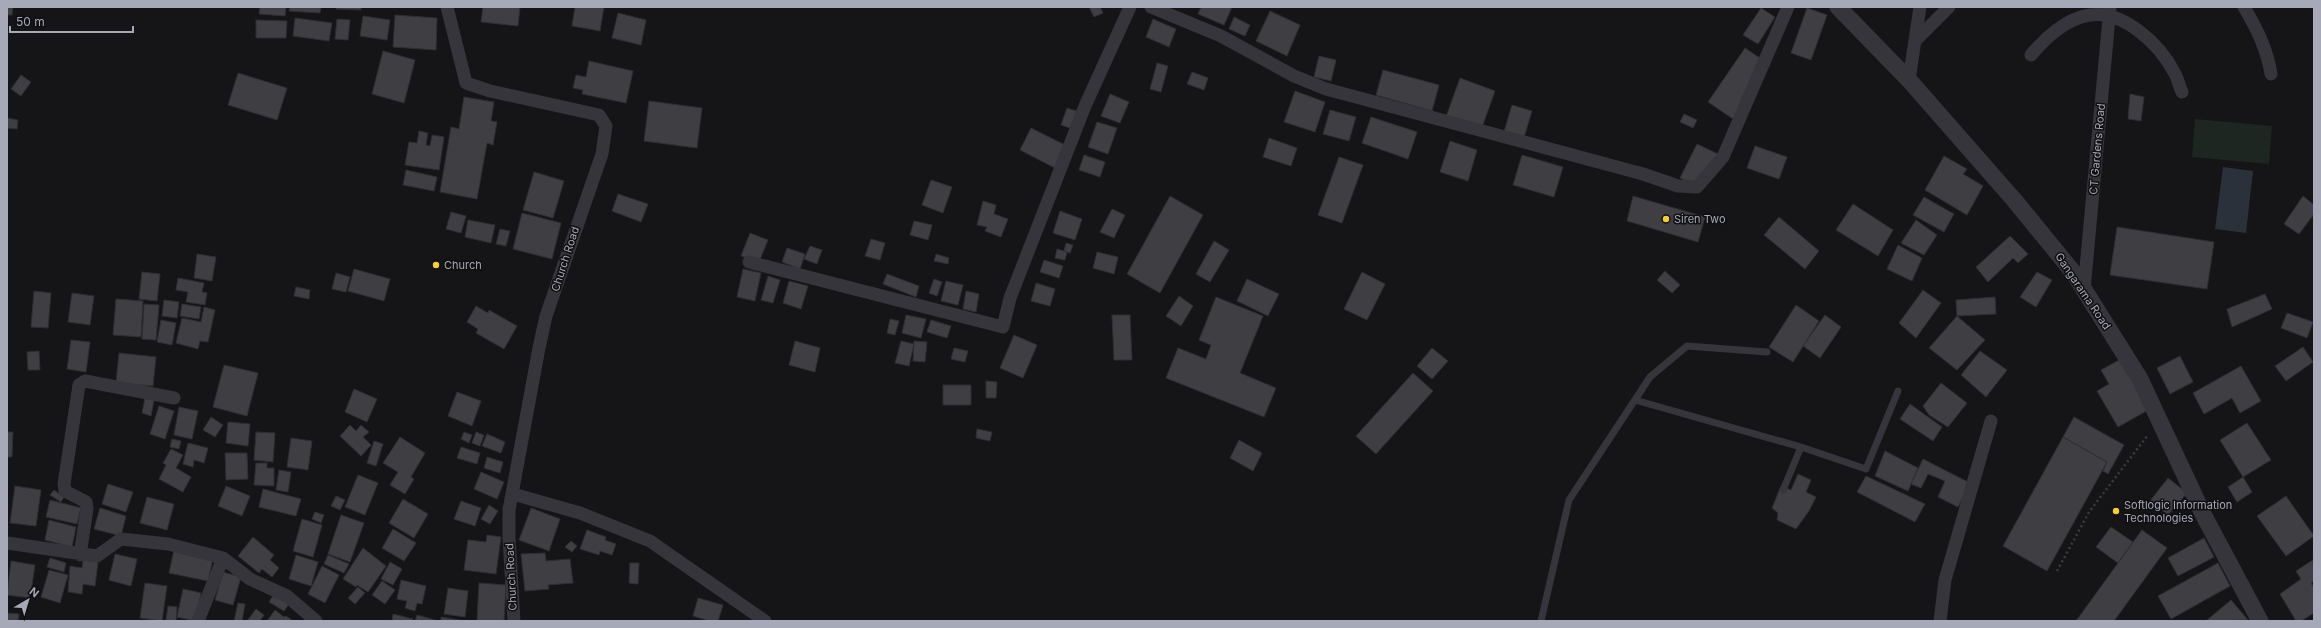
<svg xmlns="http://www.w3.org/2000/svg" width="2321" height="628" font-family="Inter,sans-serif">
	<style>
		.green { fill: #1e2621 }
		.water { fill: #2b313a }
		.building { fill: #3f3e43; stroke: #2f2e32 }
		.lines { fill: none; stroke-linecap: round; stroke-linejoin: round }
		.path { stroke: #3b3c42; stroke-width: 2.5; stroke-dasharray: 2 3; stroke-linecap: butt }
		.service { stroke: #35353b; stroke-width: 7 }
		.minor { stroke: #35353b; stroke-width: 13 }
		.tertiary { stroke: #35353b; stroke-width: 17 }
		.poi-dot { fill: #f3cf30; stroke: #100f11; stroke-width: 1.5 }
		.labels { text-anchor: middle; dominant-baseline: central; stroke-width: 3; stroke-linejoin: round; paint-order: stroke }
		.street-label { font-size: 11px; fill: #a6a9b7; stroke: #100f11 }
		.poi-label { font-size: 11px; fill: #a6a9b7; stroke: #100f11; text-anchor: start }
	</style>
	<rect width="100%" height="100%" fill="#151416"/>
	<path class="green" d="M2195,119l77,7 -3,38 -77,-7z"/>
	<path class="water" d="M2223,167l30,4 -7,62 -31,-4z"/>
	<path class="building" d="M7,7h6l-1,8h-5z
		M260,7h26l-1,9 -26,-2z
		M290,7h31l-1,6 -31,-2z
		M336,7h25v3l-25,-1z
		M483,7h37l-2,19 -37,-4z
		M575,7h29l-4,24 -28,-5z
		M1089,7h11l3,6 -9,4z
		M1201,7h31l-8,18 -26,-11z
		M1761,8l14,9 -17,27 -15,-9z
		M1807,8l20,7 -16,45 -20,-7z
		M1270,11l30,14 -13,31 -31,-15z
		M618,13l28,7 -5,25 -29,-7z
		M395,15l42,3 -1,32 -43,-3z
		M363,16l27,4 -3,20 -27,-4z
		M1234,17l16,8 -5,11 -16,-7z
		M295,18l37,5 -3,18 -36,-5z
		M337,19l13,1 -2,20 -13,-1z
		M1153,19l23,10 -7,18 -23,-10z
		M256,20l31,1 -1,17h-30z
		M1745,48l25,17 -37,54 -25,-17z
		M383,51l32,9 -11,43 -32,-9z
		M1319,56l17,4 -5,21 -17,-4z
		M589,61l44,10 -7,32 -44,-9 1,-4 -10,-2 3,-13 10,2z
		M1157,63l11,3 -7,26 -11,-3z
		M1383,70l56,15 -7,26 -56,-16z
		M1192,72l16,6 -4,12 -17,-6z
		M238,73l49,15 -10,32 -49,-15z
		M21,75l10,7 -10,14 -10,-7z
		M1460,78l35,13 -14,39 -35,-13z
		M1295,91l30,11 -10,30 -31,-10z
		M1110,94l19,8 -9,21 -19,-7z
		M2130,94l14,3 -3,24 -13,-2z
		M464,97l30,5 -3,19 6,1 -4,23 -6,-2 -10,56 -37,-7 11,-65 8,2z
		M649,101l53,7 -5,40 -53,-7z
		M1512,105l20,6 -9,30 -20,-6z
		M1067,108l15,5 -6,17 -15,-5z
		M1330,110l26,7 -7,24 -26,-7z
		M1684,114l13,6 -4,8 -13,-6z
		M1371,117l46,15 -9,27 -46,-16z
		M7,118l11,2 -1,9 -10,-1z
		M1097,122l20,6 -9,26 -20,-7z
		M1031,128l40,20 -12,22 -39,-20z
		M419,131l9,2 -2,12 4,1 2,-11 12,2 -5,33 -34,-5 4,-23 8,1z
		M1269,138l28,10 -6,18 -28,-9z
		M1450,141l27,9 -9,31 -28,-9z
		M1697,144l21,10 -17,34 -21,-10z
		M1755,146l32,11 -8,22 -32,-11z
		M1084,155l21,7 -5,15 -21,-7z
		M1522,155l41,12 -9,30 -41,-12z
		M1944,156l23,13 -4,5 20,12 -16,29 -42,-25z
		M1339,157l24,8 -21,58 -24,-8z
		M406,170l31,7 -3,14 -31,-6z
		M534,172l30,9 -11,37 -30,-8z
		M931,180l21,7 -9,26 -21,-8z
		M618,194l30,10 -7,18 -29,-11z
		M1170,196l33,19 -43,78 -33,-19z
		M1633,196l72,21 -7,25 -71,-21z
		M2303,196l11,9v9l-15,20 -15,-10z
		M1924,197l30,17 -10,18 -31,-17z
		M983,201l13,4 -2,9 14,5 -7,18 -16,-6 2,-4 -10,-2z
		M1853,204l40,26 -15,26 -42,-26z
		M1112,209l13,6 -11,23 -14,-6z
		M1060,211l22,8 -7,21 -22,-7z
		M451,212l15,4 -5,17 -15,-4z
		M522,213l39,10 -9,36 -39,-10z
		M1779,217l40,34 -14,18 -41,-34z
		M468,220l27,5 -4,18 -26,-6z
		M1916,220l21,15 -13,20 -23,-12z
		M914,221l18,4 -4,15 -18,-5z
		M2117,227l97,15 -7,47 -97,-14z
		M500,229l10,2 -4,15 -10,-2z
		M750,233l18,7 -9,22 -18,-6z
		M2010,236l18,18 -10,9 -5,-5 -25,24 -12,-15z
		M871,239l14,4 -5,17 -15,-4z
		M1214,241l15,9 -19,32 -14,-8z
		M1066,243l7,2 -3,8 -6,-2z
		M1898,245l24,13 -10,23 -25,-12z
		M810,246l12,4 -5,14 -13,-5z
		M787,248l18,6 -5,15 -18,-7z
		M1057,249l10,3 -2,8 -10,-2z
		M1097,252l21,5 -4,17 -21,-6z
		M197,254l19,3 -4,24 -18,-3z
		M936,254l13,4 -1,6 -14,-3z
		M1044,260l19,6 -4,12 -19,-6z
		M354,269l36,10 -6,22 -36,-10z
		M743,269l18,4 -6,28 -18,-4z
		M1665,271l15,14 -8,8 -15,-13z
		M142,272l18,2 -3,27 -18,-2z
		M1362,272l23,12 -18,36 -23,-11z
		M2037,272l15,8 -16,27 -16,-10z
		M336,273l14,4 -4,15 -14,-3z
		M887,274l32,12 -3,11 -33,-13z
		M768,276l12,4 -7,23 -12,-3z
		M178,278l26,5 -2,9 5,1 -2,12 -19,-3 2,-10 -12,-2z
		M934,279l8,3 -5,14 -8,-3z
		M1247,279l32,15 -11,22 -31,-15z
		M789,281l19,5 -7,23 -18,-6z
		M946,281l17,4 -5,20 -17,-4z
		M1036,283l19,6 -5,17 -19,-5z
		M296,287l14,3 -1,9 -15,-3z
		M1923,290l18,13 -25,35 -17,-15z
		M34,291l17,2 -3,35 -17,-1z
		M966,291l13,3 -3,18 -13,-3z
		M72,293l22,3 -4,29 -22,-3z
		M2265,294l7,15 -40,18 -5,-18z
		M1179,296l14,10 -12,20 -15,-10z
		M1216,297l47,19 -23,57 36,15 -12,29 -98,-39 12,-30 28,11 5,-14 -12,-5z
		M1995,297l1,17 -39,2 -1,-16z
		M116,299l27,2 -2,36 -28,-2z
		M164,300l15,2 -2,16 -15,-2z
		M144,304l15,1 -3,35 -14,-1z
		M182,304l19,3 -2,12 -19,-3z
		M1796,305l23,16 -26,41 -24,-15z
		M476,306l12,7 1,-3 28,16 -13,23 -28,-16 2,-4 -11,-7z
		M204,307l11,3 -7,32 -8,-1 -2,8 -22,-6 6,-25 19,4z
		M2287,313l26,9 -6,16 -26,-10z
		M906,315l20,4 -5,19 -19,-5z
		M1112,315h18l2,45h-18z
		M1825,315l16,12 -21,31 -17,-12z
		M1957,316l28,24 -28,30 -28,-22z
		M890,319l9,2 -4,14 -8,-2z
		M161,320l15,3 -4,22 -15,-3z
		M931,320l20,6 -4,12 -20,-6z
		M1014,335l23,10 -14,33 -23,-10z
		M71,340l19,2 -4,30 -19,-3z
		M795,341l25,7 -5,24 -26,-7z
		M901,341l13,3 -5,22 -14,-3z
		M914,341l13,1 -2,20 -12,-1z
		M2303,347l10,15 -27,19 -11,-15z
		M954,348l14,3 -3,11 -14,-3z
		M1432,348l16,13 -16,18 -15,-13z
		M39,351l1,19h-12l-1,-18z
		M1980,351l27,19 -21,27 -25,-22z
		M119,353l37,4 -3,29 -37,-3z
		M2180,356l13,26 -23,12 -13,-26z
		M2121,359l29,50 -32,18 -21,-36 12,-7 -8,-14z
		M224,365l34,8 -11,43 -34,-9z
		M2241,366l20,35 -21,12 -8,-15 -28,16 -11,-21z
		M1413,373l20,18 -57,63 -20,-18z
		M986,381l11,1 -1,16h-10z
		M1941,383l26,20 -19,24 -19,-12 -6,-9z
		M943,385h28v20h-28z
		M354,389l23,10 -10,23 -22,-10z
		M457,392l24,9 -9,25 -24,-10z
		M145,398l9,2 -3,16 -9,-3z
		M1910,404l32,23 -9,14 -33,-22z
		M159,406l15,5 -9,28 -15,-5z
		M179,407l19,4 -6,28 -18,-4z
		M211,417l12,8 -8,12 -12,-7z
		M2074,417l50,28 -16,29 -5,-3 4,-9 -44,-25z
		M228,422l22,2 -2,22 -22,-3z
		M2247,423l24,37 -28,17 -23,-37z
		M350,425l6,6 5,-6 8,7 -6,5 8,8 -10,11 -21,-20z
		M977,429l15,3 -2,9 -14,-3z
		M7,432h6l-1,25h-5z
		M256,432l19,1 -2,29 -19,-2z
		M464,432l8,3 -3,8 -8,-4z
		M476,432l8,3 -4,11 -8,-3z
		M487,434l18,8 -4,11 -19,-7z
		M400,437l25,16 -14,24 3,2 -9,15 -15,-9 8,-13 -15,-9z
		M2063,437l44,25 -60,109 -44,-25z
		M291,438l21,3 -4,29 -21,-3z
		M172,439l9,2 -2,8 -9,-2z
		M1239,440l23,13 -9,18 -23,-13z
		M374,441l9,3 -7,22 -9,-3z
		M188,443l20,5 -4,15 -10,-3 -1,7 -10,-3z
		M461,447l19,6 -3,11 -20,-6z
		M171,449l12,6 -7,13 15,9 -8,15 -24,-13 7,-14 -3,-2z
		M1885,451l33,17 -10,23 -33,-15z
		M225,453h22l1,26 -22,1z
		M487,457l16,5 -3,11 -16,-5z
		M1923,459l47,24 -12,24 -20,-10 7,-16 -17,-7 -7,14 -10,-4z
		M256,463h11v5h7v18l-20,-1z
		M279,470l12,2 -3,20 -12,-2z
		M481,472l23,10 -7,17 -23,-10z
		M1798,474l13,6 -5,12 10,5 -7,14 -13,18 -19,-9 1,-7 -6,-5 9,-22 10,4z
		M358,475l20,8 -13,32 -20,-8z
		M1866,476l59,28 -10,18 -58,-30z
		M2243,477l9,15 -15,10 -9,-15z
		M2168,478l19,15 -19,22 -18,-14z
		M108,484l25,8 -7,20 -24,-8z
		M15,486l26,4 -5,36 -26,-3z
		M226,486l24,10 -8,20 -24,-10z
		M263,489l38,10 -5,17 -37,-9z
		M54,490l10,7 -3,5 -11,-7z
		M336,496l9,4 -5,10 -9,-4z
		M2286,496l28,40 -28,20 -29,-40z
		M147,497l27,7 -7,26 -27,-7z
		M403,499l25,15 -14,24 -25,-15z
		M50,500l31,8 -4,16 -31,-7z
		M461,501l20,7 -6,18 -21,-7z
		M489,505l9,6 -8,13 -9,-5z
		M100,508l26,8 -5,20 -27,-7z
		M531,508l29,11 -11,32 -30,-11z
		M315,512l9,3 -3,8 -9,-4z
		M341,515l23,8 -14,39 -22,-8z
		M302,519l20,6 -9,32 -20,-6z
		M49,520l27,7 -4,20 -27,-7z
		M2111,527l22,15 -15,21 -22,-16z
		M393,529l23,14 -12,18 -22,-13z
		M587,530l19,7 -1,3 11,4 -4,11 -12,-4 -1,4 -19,-6z
		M2142,530l25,18 -53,73h-38z
		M487,535l14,2 -5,37 -32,-4 4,-30 18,2z
		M253,537l21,18 -4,5 9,8 -7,9 -10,-8 -3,4 -21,-17z
		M2204,538l10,19 -36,19 -10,-18z
		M571,541l6,5 -5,6 -7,-5z
		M363,548l23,18 -18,26 -11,-7 -1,2 -13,-8z
		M174,550l39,8 -5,23 -39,-8z
		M545,553l1,8 24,-2 3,24 -25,2 1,4 -24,2 -4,-37z
		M115,554l22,5 -6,27 -22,-6z
		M296,555l22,7 -7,24 -22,-7z
		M328,555l21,9 -5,9 -20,-9z
		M50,558l16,5 -2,9 -17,-5z
		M83,560l15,2 -3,24 -12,-2 -1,10 -14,-2 2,-26 12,2z
		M2313,560l1,21 -3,2 3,5v25l-13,8h-5l-16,-27 21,-15 -5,-8z
		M11,561l24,4 -5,33 -23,-3z
		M390,562l12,7 -9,16 -12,-6z
		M630,563h9l-1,21 -9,-1z
		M2218,563l12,23 -59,33 -13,-23z
		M322,566l17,9 -14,28 -17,-9z
		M49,570l19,5 -8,28 -19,-6z
		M223,572l18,5 -8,28 -18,-5z
		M401,580l25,6 -4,18 -5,-1 -2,8 -10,-3 2,-7 -10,-2z
		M382,581l13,9 -10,14 -13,-9z
		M145,583l22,3 -5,35 -22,-3z
		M479,583l27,2 -2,36h-27z
		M358,587l7,6 -10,11 -7,-6z
		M448,588l20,3 -3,26 -21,-3z
		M183,589l18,4 -5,28 -19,-4z
		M274,594l15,10 -5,7 -15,-9z
		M698,598l25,7 -5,16h-8l-17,-5z
		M2231,600l17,20 -42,1z
		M238,603l7,1 -3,17h-8z
		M168,606l9,1 -1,14 -10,-1z
		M256,609l8,6 -4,6h-13z
		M275,610l9,7 2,-1 7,5h-26z
		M7,613l12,1 -1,7h-11z
		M393,614l20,5v2h-21z
		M417,615l18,5v1h-20z
		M441,617l24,4h-24z"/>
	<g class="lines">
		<path class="path" d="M2057,571l32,-59 59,-77"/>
		<path class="service" d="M1635,400l166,47 -18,43
			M1801,447l65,22 32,-78
			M1541,621l28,-121 81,-123 37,-31 80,6"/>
		<path class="minor" d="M447,7l19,76 24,8 109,24 7,11 -4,28 -56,162 -7,32 -30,162v28l5,83
			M1151,7l70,29 73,40 32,13 317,85 35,12 19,1 26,-30 65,-150
			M2244,7c13,22 23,42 27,67
			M1915,41l34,-34
			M2031,55c14,-17 36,-37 59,-40 34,-5 70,30 84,57 4,6 5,14 8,20
			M1909,80l11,-73
			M749,262l254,65 7,-29 75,-192 45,-99
			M2084,290l26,-283
			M513,494l67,19 70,28 115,80
			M7,543l90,13 24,-17 47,5 55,14 27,21 37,17 29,25
			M80,555l7,-46 -1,-7 -21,-11 -1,-7 15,-99 6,-4 89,17
			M198,621l25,-63
			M1940,621l5,-41 46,-159"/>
		<path class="tertiary" d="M1838,7l71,73 106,121 58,71 67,107 63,135 57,107"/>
	</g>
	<g class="poi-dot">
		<circle cx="1666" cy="219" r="4"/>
		<circle cx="436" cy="265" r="4"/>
		<circle cx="2116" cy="511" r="4"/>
	</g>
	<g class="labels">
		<g class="street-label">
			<text transform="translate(2097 149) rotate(-85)">CT Gardens Road</text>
			<text transform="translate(565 259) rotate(-72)">Church Road</text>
			<text transform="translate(2083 291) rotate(56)">Gangarama Road</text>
			<text transform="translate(511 577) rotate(-93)">Church Road</text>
		</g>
		<g class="poi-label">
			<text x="1674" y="219">Siren Two</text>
			<text x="444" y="265">Church</text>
			<text x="2124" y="505">Softlogic Information<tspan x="2124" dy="13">Technologies</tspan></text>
		</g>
	</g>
	<rect width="2321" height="628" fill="none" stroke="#a6a9b7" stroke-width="16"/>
	<g transform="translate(28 600) rotate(38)" stroke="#100f11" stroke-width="3" paint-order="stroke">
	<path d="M0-3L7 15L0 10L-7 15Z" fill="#a6a9b7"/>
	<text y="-6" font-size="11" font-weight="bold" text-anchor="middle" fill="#a6a9b7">N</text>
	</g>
	<path d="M10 26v6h123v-6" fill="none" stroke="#a6a9b7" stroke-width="2"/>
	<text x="16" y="26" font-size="12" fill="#a6a9b7" stroke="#100f11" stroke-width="3" paint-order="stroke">50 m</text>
</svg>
